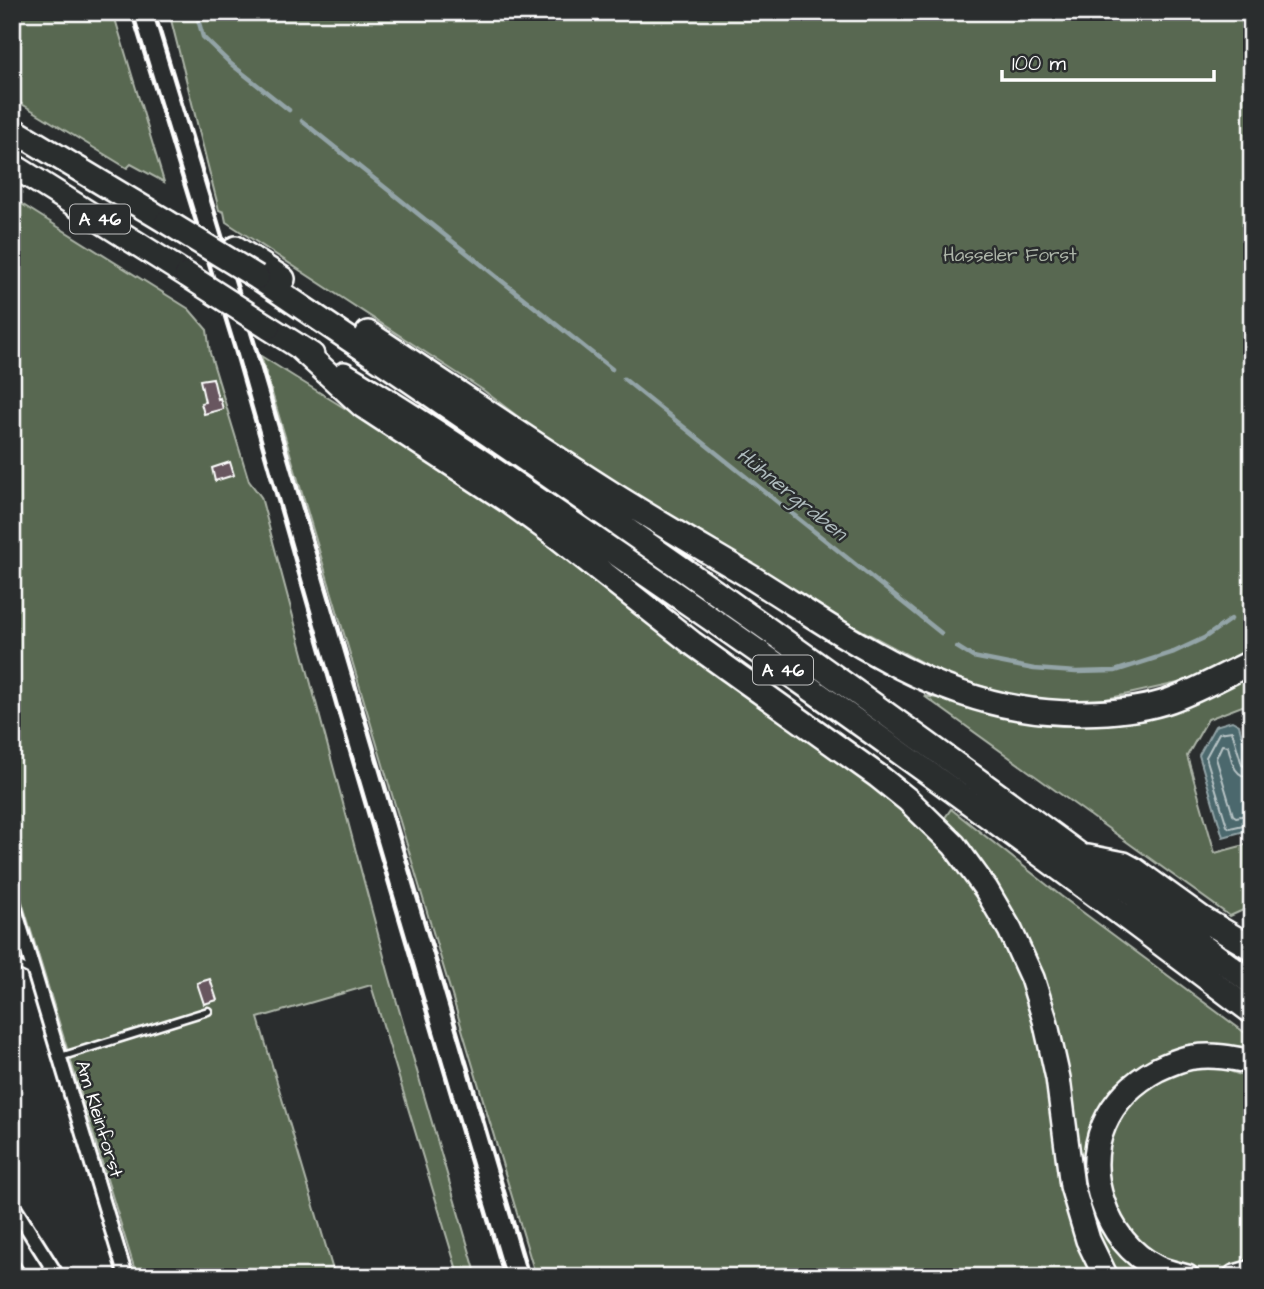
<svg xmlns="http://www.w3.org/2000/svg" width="1264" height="1289" font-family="'Architects Daughter',sans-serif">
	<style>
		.green { fill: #596851; stroke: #acb4a8; stroke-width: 2 }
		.water { fill: #4b686d; stroke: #93a4a7; stroke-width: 2 }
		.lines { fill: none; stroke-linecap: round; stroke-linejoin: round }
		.shore { stroke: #b7c3c5; stroke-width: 2 }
		.stream { stroke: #93a4a7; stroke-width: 4.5 }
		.building { fill: #67565e; stroke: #fff; stroke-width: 2 }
		.lane-casing { stroke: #fff; stroke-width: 11 }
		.street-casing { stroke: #fff; stroke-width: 18 }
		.highway-casing { stroke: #fff; stroke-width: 28 }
		.lane { stroke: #2a2d2e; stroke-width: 6 }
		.street { stroke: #2a2d2e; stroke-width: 12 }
		.highway { stroke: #2a2d2e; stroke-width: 23 }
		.rail { stroke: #fff; stroke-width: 4.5 }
		.highway-bridge-casing { stroke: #fff; stroke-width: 28; stroke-linecap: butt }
		.highway-bridge { stroke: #2a2d2e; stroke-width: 23 }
		.labels { text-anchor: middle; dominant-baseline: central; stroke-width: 5; stroke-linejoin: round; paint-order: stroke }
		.shield { fill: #2a2d2e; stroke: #bfc0c0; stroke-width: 2 }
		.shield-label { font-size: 18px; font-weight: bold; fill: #fff }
		.park-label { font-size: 19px; fill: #acb4a8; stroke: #2a2d2e }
		.street-label { font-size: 19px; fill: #fff; stroke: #2a2d2e }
		.water-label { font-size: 21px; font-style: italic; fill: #aebbbd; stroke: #2a2d2e }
	</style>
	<rect width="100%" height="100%" fill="#2a2d2e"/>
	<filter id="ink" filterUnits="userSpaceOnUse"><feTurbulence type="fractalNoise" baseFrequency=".0143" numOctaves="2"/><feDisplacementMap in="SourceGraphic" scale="14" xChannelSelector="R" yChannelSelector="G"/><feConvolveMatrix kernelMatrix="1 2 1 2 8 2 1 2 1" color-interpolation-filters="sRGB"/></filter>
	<g filter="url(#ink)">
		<path class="green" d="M12,12h101l51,170 -33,-18 -4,4 -115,-70z
			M169,12h1083v635l-26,19 -48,17 -72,16 -56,2 -40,-6 -65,-20 -140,-75 -242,-149 -80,-61 -257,-168 -2,-10 -5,-2z
			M12,198l177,111 18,21 3,23 39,128 12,16 128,478 88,302h-18l-88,-292 -113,33 77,259h-198l-125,-408z
			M261,356l170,106 123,83 302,228 77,62 18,-26 110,87 191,142v12l-14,-4 -17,22 31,11v198h-716z
			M1252,671v38l-2,-6 -42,16 -21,37 28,97 37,-10v63l-22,10 -306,-220 150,24z"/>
		<path class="water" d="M1232,721l7,4 13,49v55l-29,8 -24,-82 16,-29z"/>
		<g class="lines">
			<path class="shore" d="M1252,769l-10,-4 -10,-34 -13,2 -13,24 21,69 3,2 22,-5
				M1252,778c-19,-1 -20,-17 -24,-32l-6,-1 -6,13 17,57 3,2 16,-3"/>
			<path class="stream" d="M196,12l7,25 28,27 58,46
				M302,121l310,248
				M624,379l317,254
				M957,647l16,10 61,12 42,3 39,-1 59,-19 30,-14 27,-19"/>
		</g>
		<path class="building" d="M213,378l5,21 2,-1 3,11 -19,5 -3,-11 4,-1 -5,-22z
			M230,462l4,13 -19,6 -3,-13z
			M210,979l7,21 -13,4 -7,-21z"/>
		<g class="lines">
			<defs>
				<path id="lane" d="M12,962l21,10
					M60,1057l148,-46
					M12,1259l12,18"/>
				<path id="street" d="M12,899l114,378
					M12,1204l46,73"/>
				<path id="highway" d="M12,129l155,93
					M12,165l175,110
					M236,248l47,31
					M257,277c338,226 670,462 995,706
					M268,327l44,28
					M368,333c81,53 161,108 243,160 46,29 93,56 140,84 86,53 165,113 268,131 44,8 110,7 152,-8 28,-10 54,-25 81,-38
					M300,348l63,58 145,95 51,37 133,105 186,133 30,24 46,45 32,44 24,41 22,48 13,42 13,58 14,108 16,54 18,37
					M344,374c103,62 203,132 302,200 206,141 407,288 606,438
					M1088,857l36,7 11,6 68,49 49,29
					M1187,1277c-10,-3 -22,-5 -31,-10 -26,-13 -44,-37 -53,-64 -20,-56 4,-107 55,-134 11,-5 24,-11 36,-12 19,-3 39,1 58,5
					M1235,1277l17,-5"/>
			</defs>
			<use href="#lane" class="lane-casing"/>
			<use href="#street" class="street-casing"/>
			<use href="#highway" class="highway-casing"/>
			<use href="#lane" class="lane"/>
			<use href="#street" class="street"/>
			<use href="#highway" class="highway"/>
			<path class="rail" d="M132,12l103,337 103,361 167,567
				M154,12l107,353 268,912"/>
			<defs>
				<path id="highway-bridge" d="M167,222l90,55
					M187,275l81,52"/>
			</defs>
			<use href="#highway-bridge" class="highway-bridge-casing"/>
			<use href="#highway-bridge" class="highway-bridge"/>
		</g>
	</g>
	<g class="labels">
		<g class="shield">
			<rect x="70" y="204.5" width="60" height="29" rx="5"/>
			<rect x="753" y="655.5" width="60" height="29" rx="5"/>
		</g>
		<g class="shield-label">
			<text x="100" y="219">A 46</text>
			<text x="783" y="670">A 46</text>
		</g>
		<g class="park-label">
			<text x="1010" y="255">Hasseler Forst</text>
		</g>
		<g class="street-label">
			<text transform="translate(99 1119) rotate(73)">Am Kleinforst</text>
		</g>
		<g class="water-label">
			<text transform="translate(792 494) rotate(39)">Hühnergraben</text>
		</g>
	</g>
	<rect width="1264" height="1289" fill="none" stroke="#2a2d2e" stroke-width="42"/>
	<rect x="21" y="21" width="1222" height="1247" fill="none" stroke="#fff" stroke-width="2.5" filter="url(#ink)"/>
	<path d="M1002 70v10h212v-10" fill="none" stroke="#ffffff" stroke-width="3.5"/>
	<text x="1012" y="70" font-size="21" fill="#ffffff" stroke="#2a2d2e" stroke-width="5" paint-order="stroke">100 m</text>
</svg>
